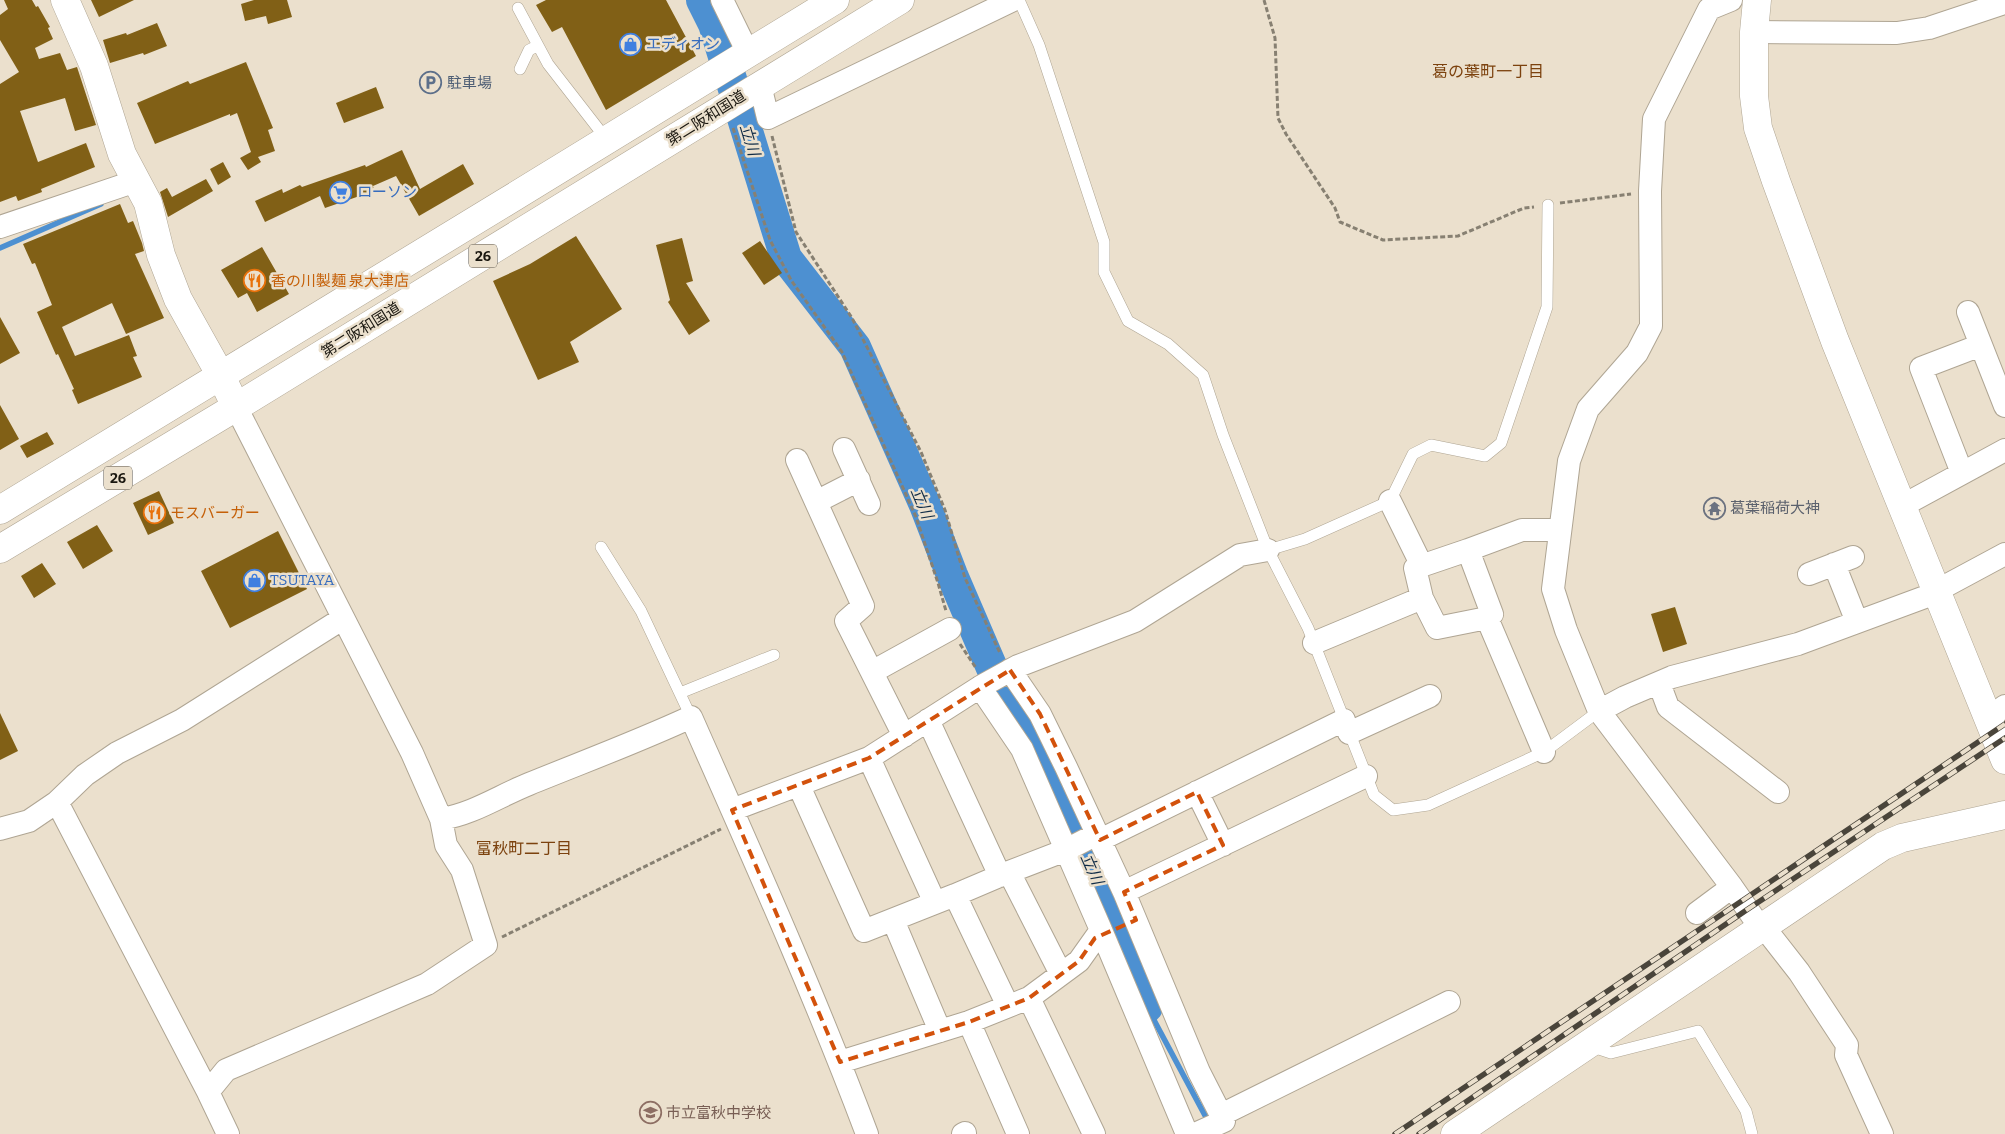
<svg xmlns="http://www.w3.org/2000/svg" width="2005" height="1134" font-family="Bitter,'Noto Sans JP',serif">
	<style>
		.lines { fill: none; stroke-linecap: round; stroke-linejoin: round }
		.stream { stroke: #4d90d1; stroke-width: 5.5 }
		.river { stroke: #4d90d1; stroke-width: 32 }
		.building { fill: #816016 }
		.lane-casing { stroke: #afa593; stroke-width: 12 }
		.street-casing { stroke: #afa593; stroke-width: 24 }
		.secondary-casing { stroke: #afa593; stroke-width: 29 }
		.highway-casing { stroke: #afa593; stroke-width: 29 }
		.path { stroke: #878072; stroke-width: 3; stroke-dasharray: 5 2.5; stroke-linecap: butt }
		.lane { stroke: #fff; stroke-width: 11 }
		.street { stroke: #fff; stroke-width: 22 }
		.secondary { stroke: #fff; stroke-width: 28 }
		.highway { stroke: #fff; stroke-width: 28 }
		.rail-casing { stroke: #4a453b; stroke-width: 5.5 }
		.rail { stroke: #ebe0cd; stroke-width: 4; stroke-dasharray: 11; stroke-linecap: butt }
		.marked { fill: none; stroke: #d3520c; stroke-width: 4; stroke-dasharray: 10 6; stroke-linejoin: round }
		.labels { text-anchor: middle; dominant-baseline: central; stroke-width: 5; stroke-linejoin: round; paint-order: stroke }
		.shield { fill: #ebe0cd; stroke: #585348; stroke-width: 1 }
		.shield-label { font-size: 14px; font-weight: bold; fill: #19160f }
		.shop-label { font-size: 15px; fill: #366cbe; stroke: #ebe0cd; text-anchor: start }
		.service-label { font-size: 15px; fill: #4e5e75; stroke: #ebe0cd; text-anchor: start }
		.street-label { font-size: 15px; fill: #19160f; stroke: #ebe0cd }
		.food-label { font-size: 15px; fill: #c56008; stroke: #ebe0cd; text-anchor: start }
		.worship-label { font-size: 15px; fill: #5b616d; stroke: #ebe0cd; text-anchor: start }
		.education-label { font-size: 15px; fill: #785e54; stroke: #ebe0cd; text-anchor: start }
		.neighbourhood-label { font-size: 16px; fill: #7c420e; stroke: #ebe0cd }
		.water-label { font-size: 16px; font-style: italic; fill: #0f2b46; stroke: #ebe0cd }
	</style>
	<rect width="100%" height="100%" fill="#ebe0cd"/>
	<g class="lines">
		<path class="stream" d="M0,248l101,-44
			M1147,1007l62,116"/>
		<path class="river" d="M702,0l12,24 72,234 69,89 70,158 27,70 43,100 29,43 83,184 40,105"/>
	</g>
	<path class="building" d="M4,0h28l4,7 2,-1 12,21 -2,1 5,11 -18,9 4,11 21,-6 7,17 10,-3 19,58 -21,6 -10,-33 -45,13 18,51 48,-19 9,24 -54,22 1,3 -24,9 -2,-5 -16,6v-118l19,-12 -19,-32v-25l8,-6z
		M91,0h43l-35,17z
		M254,0h33l5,17 -24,7 -2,-8 -21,5 -4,-17z
		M546,0h120l30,56 -90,54 -44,-83 -10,5 -16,-27z
		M157,23l10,23 -23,9 -1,-2 -33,10 -7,-23 23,-7 1,2z
		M246,62l27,66 -5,2 7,21 -17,6 3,5 -13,8 -8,-12 11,-6 -14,-39 -7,3v-2l-75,30 -18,-41 51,-22 2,3z
		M376,87l8,21 -40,15 -8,-20z
		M402,150l18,39 43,-25 11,20 -55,32 -23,-40 -23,10 1,5 -49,17 -5,-12 -55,26 -10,-21 27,-12 1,4 17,-8 2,2 63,-22 1,2z
		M223,162l8,15 -13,8 -8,-16z
		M206,179l7,12 -45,26 -8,-25 7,-4 5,9z
		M120,204l8,19 5,-2 9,22 2,8 -9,3 29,64 -38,16 -14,-31 -50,24 13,29 54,-21 8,21 -4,1 9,20 -64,27 -6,-14 2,-1 -16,-35 -2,1 -19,-43 15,-7 -17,-42 -3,1 -9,-20z
		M576,236l46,73 -52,33 9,20 -41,18 -45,-99 37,-17z
		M682,238l11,43 -7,2 24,38 -21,14 -21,-33 2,-2 -14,-55z
		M760,241l22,32 -18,12 -22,-32z
		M262,247l27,47 -32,18 -10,-19 -9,5 -17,-28z
		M0,317l20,36 -20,11z
		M0,405l19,34 -19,11z
		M47,432l7,12 -27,14 -7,-12z
		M159,491l15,32 -26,12 -15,-32z
		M97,525l16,26 -30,18 -16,-27z
		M278,531l29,58 -77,39 -29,-57z
		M42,563l14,21 -22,14 -13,-22z
		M1675,607l12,37 -24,8 -12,-38z
		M0,713l18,38 -18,9z"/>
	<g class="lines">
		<defs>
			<path id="lane" d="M1019,0l20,45 65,197v30l24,49 40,23 35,31 20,60 45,115 40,78 66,167 19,15 35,-5 116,-53 55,-41
				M518,8l30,56 59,76
				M520,69l9,-19 8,-4
				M601,547l40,64 50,106
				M1268,550l37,-11 85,-38 23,-47 18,-9 54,11 16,-13 46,-136 1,-102
				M680,693l94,-38
				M1590,1046l21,7 87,-22 48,80 6,23"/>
			<path id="street" d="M722,0l26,53
				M1731,0l-22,9 -55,110 -4,72 1,135 -14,27 -49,56 -19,52 -16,128 13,41 33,81 133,176 23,33 8,6 36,46 48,73 -1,10 36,79
				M1754,32l143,1 32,-5 72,-24
				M760,85l8,33 245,-118
				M0,227l136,-46
				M1968,312l37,94
				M236,407l176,346 29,66c32,-5 58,-23 88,-35 54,-22 108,-42 162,-67 61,138 123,276 176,417
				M844,449l25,55
				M797,460l66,146 -17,15 58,115
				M1962,473l-41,-105 60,-23
				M1390,501l32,65
				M816,502l43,-22
				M1902,506l103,-56
				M1468,550l54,-20h38
				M1834,564l23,58
				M1809,574l44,-17
				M1422,598l-7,-30 53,-18 24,64 -5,4
				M1314,643l108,-45 15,30 50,-10 57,134
				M1010,670l30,44 26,53 58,125 75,180 25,49 -29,13
				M872,672l78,-43
				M1659,683l9,24 110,85
				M1599,711l26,-14 47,-20 126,-33 127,-47 80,-43
				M1988,718l17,-12
				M928,720l72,156
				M1349,733l81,-37
				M869,758l66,145
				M799,786l65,145 91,-36
				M1197,792l26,53
				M57,802l151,290 20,42
				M732,810l137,-52 111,-71 38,-21 117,-45 105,-66 28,-5
				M0,829l29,-8 28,-19 28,-27 32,-22 65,-33 160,-101
				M1100,840l244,-120
				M1124,892l242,-116
				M1697,913l35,-26
				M893,920l47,111
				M1101,930l86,204
				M1061,974l-52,-102 57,-22 31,-16
				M1029,998l65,136
				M1008,1006l-53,-111 54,-23
				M969,1022l49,112
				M840,1062l129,-40 60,-24 50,-37 22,-31 -79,-181 -42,-62
				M208,1092l18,-22 201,-86 59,-39 -24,-75 -16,-25 -5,-26
				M1221,1115l228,-113
				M963,1134l2,-1"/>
			<path id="secondary" d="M65,0l29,66 28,88 26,49 13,52 17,44 43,77 15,31
				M1757,0l-3,32v64l4,32 18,53 59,160 170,419
				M1455,1134l428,-288 19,-8 103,-23"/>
			<path id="highway" d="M0,510l504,-307 331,-203
				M0,549l236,-142 664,-407"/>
		</defs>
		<use href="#lane" class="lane-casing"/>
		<use href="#street" class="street-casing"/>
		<use href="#secondary" class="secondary-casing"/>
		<use href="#highway" class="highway-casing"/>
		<path class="path" d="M1264,0l11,38 3,80 8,16 49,74 5,14 43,18 75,-4 66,-28 10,-1
			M733,128l37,112 21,40 51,72 74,165 22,66 8,28
			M772,136l24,96 56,86 69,134 24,58 20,68 35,75
			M1560,203l71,-9
			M960,644l16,24
			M502,937l219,-108"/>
		<use href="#lane" class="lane"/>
		<use href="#street" class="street"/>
		<use href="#secondary" class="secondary"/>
		<use href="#highway" class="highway"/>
		<defs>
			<path id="rail" d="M1395,1134l610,-410
				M1419,1134l329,-225 257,-171"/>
		</defs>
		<use href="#rail" class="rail-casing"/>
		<use href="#rail" class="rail"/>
	</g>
	<path class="marked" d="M1010,670l30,44 60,126 97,-48 26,53 -99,47 12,28 -41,18 -16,23 -50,37 -60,24 -129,40 -108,-252 137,-52z"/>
	<defs>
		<symbol id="shop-ring" viewBox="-11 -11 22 22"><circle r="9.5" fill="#ebe0cd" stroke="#3f7fe0" stroke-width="1.5"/><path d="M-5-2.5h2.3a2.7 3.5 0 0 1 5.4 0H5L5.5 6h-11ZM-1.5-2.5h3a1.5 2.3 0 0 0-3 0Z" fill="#3f7fe0"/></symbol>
		<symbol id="parking-ring" viewBox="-11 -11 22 22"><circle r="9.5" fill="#ebe0cd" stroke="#5c6f8a" stroke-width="1.5"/><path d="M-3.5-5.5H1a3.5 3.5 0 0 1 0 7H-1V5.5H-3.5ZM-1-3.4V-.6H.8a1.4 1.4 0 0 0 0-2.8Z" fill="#5c6f8a"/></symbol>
		<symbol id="supermarket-ring" viewBox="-11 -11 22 22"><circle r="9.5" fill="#ebe0cd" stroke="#3f7fe0" stroke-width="1.5"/><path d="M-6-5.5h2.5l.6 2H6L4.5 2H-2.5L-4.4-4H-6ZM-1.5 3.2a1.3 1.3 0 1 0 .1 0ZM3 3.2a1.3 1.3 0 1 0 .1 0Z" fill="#3f7fe0"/></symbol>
		<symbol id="restaurant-ring" viewBox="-11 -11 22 22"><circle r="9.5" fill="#ebe0cd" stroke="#e8710a" stroke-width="1.5"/><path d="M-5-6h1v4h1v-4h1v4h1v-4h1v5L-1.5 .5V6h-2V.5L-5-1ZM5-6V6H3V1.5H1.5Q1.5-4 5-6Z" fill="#e8710a"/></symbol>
		<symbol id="temple-ring" viewBox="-11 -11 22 22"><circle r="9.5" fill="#ebe0cd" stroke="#6b7280" stroke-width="1.5"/><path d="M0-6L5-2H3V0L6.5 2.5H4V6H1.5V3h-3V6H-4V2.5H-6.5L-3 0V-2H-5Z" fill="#6b7280"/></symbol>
		<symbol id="school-ring" viewBox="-11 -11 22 22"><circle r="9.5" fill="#ebe0cd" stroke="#8d6e63" stroke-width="1.5"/><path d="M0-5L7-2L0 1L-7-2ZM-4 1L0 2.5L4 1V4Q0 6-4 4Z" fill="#8d6e63"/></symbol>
	</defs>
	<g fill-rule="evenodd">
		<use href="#shop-ring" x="618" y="32" width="25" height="25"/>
		<use href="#parking-ring" x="418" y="70" width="25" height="25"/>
		<use href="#supermarket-ring" x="328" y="180" width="25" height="25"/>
		<use href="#restaurant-ring" x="242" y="268" width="25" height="25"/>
		<use href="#temple-ring" x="1702" y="496" width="25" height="25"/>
		<use href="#restaurant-ring" x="142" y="500" width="25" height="25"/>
		<use href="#shop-ring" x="242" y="568" width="25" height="25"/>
		<use href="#school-ring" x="638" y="1100" width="25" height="25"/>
	</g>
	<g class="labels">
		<g class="shield">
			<rect x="469" y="244.5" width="28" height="23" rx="4"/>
			<rect x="104" y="466.5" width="28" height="23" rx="4"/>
		</g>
		<g class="shield-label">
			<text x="483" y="256">26</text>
			<text x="118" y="478">26</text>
		</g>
		<g class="shop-label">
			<text x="646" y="44">エディオン</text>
			<text x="357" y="192">ローソン</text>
			<text x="270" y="580">TSUTAYA</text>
		</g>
		<g class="service-label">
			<text x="447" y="83">駐車場</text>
		</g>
		<g class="street-label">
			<text transform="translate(706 118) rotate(-32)">第二阪和国道</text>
			<text transform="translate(361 330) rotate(-32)">第二阪和国道</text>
		</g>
		<g class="food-label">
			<text x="271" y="281">香の川製麺 泉大津店</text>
			<text x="170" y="513">モスバーガー</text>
		</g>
		<g class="worship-label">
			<text x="1730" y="508">葛葉稲荷大神</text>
		</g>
		<g class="education-label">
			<text x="666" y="1113">市立富秋中学校</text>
		</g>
		<g class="neighbourhood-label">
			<text x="1488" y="71">葛の葉町一丁目</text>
			<text x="524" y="848">富秋町二丁目</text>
		</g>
		<g class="water-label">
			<text transform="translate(750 140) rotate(73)">立川</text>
			<text transform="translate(922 503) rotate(67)">立川</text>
			<text transform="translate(1092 869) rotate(66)">立川</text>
		</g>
	</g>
</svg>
